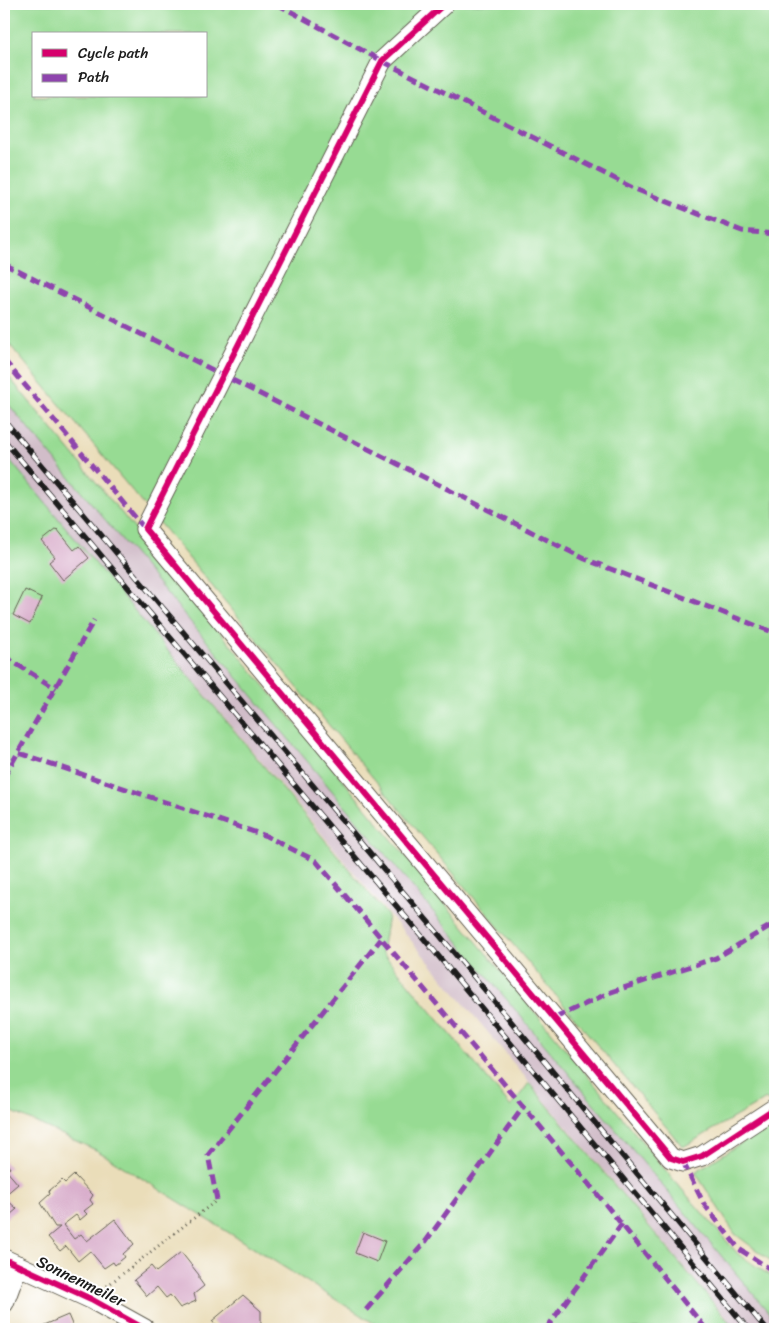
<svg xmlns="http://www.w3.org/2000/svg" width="779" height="1333" font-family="Sriracha,sans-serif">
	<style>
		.industrial { fill: #d1bdc9 }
		.green { fill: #97db93; stroke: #5a7c58; fill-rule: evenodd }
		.building { fill: #d8acca }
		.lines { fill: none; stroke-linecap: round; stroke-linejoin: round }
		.street-casing { stroke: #646053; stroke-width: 21 }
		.path { stroke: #646053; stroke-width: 3; stroke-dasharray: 1 4; stroke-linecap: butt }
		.street { stroke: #fff; stroke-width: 19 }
		.rail-casing { stroke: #1c1c1c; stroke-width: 5.5 }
		.rail { stroke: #fff; stroke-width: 4; stroke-dasharray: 11; stroke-linecap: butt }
		.quiet { stroke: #8e44ad; stroke-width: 5; stroke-dasharray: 10 5; stroke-linecap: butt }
		.cycleway-casing { stroke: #fff; stroke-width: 9 }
		.cycleway { stroke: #d6006c; stroke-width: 6 }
		.labels { text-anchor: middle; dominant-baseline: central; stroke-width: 4; stroke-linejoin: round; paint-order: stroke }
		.street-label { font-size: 16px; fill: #1c1c1c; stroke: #fff }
	</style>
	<rect width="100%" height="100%" fill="#fff"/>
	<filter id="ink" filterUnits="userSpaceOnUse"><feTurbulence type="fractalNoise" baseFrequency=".02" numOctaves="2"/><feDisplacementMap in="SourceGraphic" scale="10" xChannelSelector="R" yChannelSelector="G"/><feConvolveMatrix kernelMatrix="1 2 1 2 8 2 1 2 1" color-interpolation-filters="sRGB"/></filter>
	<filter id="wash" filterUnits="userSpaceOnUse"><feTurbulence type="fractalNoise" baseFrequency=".0096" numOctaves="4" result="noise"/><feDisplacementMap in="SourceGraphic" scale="20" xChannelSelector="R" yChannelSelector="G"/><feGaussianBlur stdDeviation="1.12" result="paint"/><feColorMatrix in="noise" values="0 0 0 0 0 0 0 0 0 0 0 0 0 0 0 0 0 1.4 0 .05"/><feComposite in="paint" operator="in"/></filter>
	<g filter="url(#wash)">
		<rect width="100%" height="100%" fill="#eaddb9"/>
		<path class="industrial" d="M4,399l771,921v9h-39l-732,-875z"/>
		<path class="green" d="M4,4h771v1105l-9,-10 -83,48 -679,-809zM34,34h172v62h-172z
			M4,371l669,808 65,75 37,25v41l-771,-921z
			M4,453l384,463 -6,36 129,155 18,-24 206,246h-352l-285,-178 -94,-43z
			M775,1122v142l-40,-30 -40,-62z"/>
		<g id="blocks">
			<path class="building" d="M57,529l17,21 5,-4 10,12 -26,22 -14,-18 6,-5 -13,-16z
				M25,590l17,8 -12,26 -17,-9z
				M4,1160l6,8 -4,2 12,14 -14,12z
				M74,1175l19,20 -3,5 3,4 -9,7 3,3 -7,6 -4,-5 -13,10 11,14 7,-5 6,7 28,-22 19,25 -11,10 2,3 -10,8 -2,-3 -9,6 -14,-17 -12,10 -12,-15 -6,5 -12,-14 12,-10h-5l-15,-24 10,-9 -1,-3 13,-11 3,3z
				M4,1197l13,12 -13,11z
				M363,1232l22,9 -8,21 -22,-9z
				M181,1252l18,23v4l5,7 -10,8 2,7 -16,7 -10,-13 -4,3 -9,-11 -10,9 -13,-16 17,-14 5,6z
				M243,1295l18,16v11l-7,7h-35l-7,-8z
				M68,1315l6,14h-39z"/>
		</g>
	</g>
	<g filter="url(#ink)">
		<use href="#blocks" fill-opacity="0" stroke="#646053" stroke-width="1"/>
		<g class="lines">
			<defs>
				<path id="street" d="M444,4l-62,57 -237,468 526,629 12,4 19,-6 73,-48
					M4,1259l87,40 54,30
					M4,1303l14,-38"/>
			</defs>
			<use href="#street" class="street-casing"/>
			<path class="path" d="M107,1286l110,-86"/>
			<use href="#street" class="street"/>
			<defs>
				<path id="rail" d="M4,420l432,511 330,398
					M4,440l421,500 323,389"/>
			</defs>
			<use href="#rail" class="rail-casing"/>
			<use href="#rail" class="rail"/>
			<path class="quiet" d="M277,4l105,57 253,128 107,42 33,3
				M4,264l581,295 190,74
				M4,360l141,169
				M4,656l52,33
				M19,753l247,83 50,25 282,334 108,134
				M4,777l90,-157
				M555,1018l56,-26 105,-34 59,-35
				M683,1162l21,42 35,45 36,23
				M217,1200l-9,-45 173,-216
				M366,1310l60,-69 98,-135
				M546,1329l76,-105"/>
			<defs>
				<path id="cycleway" d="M444,4l-62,57 -237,468 526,629 12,4 19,-6 73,-48
					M4,1259l87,40 54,30"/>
			</defs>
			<use href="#cycleway" class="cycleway-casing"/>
			<use href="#cycleway" class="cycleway"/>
		</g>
	</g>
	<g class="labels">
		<g class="street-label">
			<text transform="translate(81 1281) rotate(26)">Sonnenmeiler</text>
		</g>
	</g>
	<rect width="779" height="1333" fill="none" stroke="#fff" stroke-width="20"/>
	<rect x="32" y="32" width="175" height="65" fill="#ffffff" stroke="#a4a4a4"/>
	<rect x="42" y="49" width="25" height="8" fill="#d6006c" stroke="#a4a4a4"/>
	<text x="78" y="58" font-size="15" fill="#1c1c1c">Cycle path</text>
	<rect x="42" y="74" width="25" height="8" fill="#8e44ad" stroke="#a4a4a4"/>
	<text x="78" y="82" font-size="15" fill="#1c1c1c">Path</text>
</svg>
